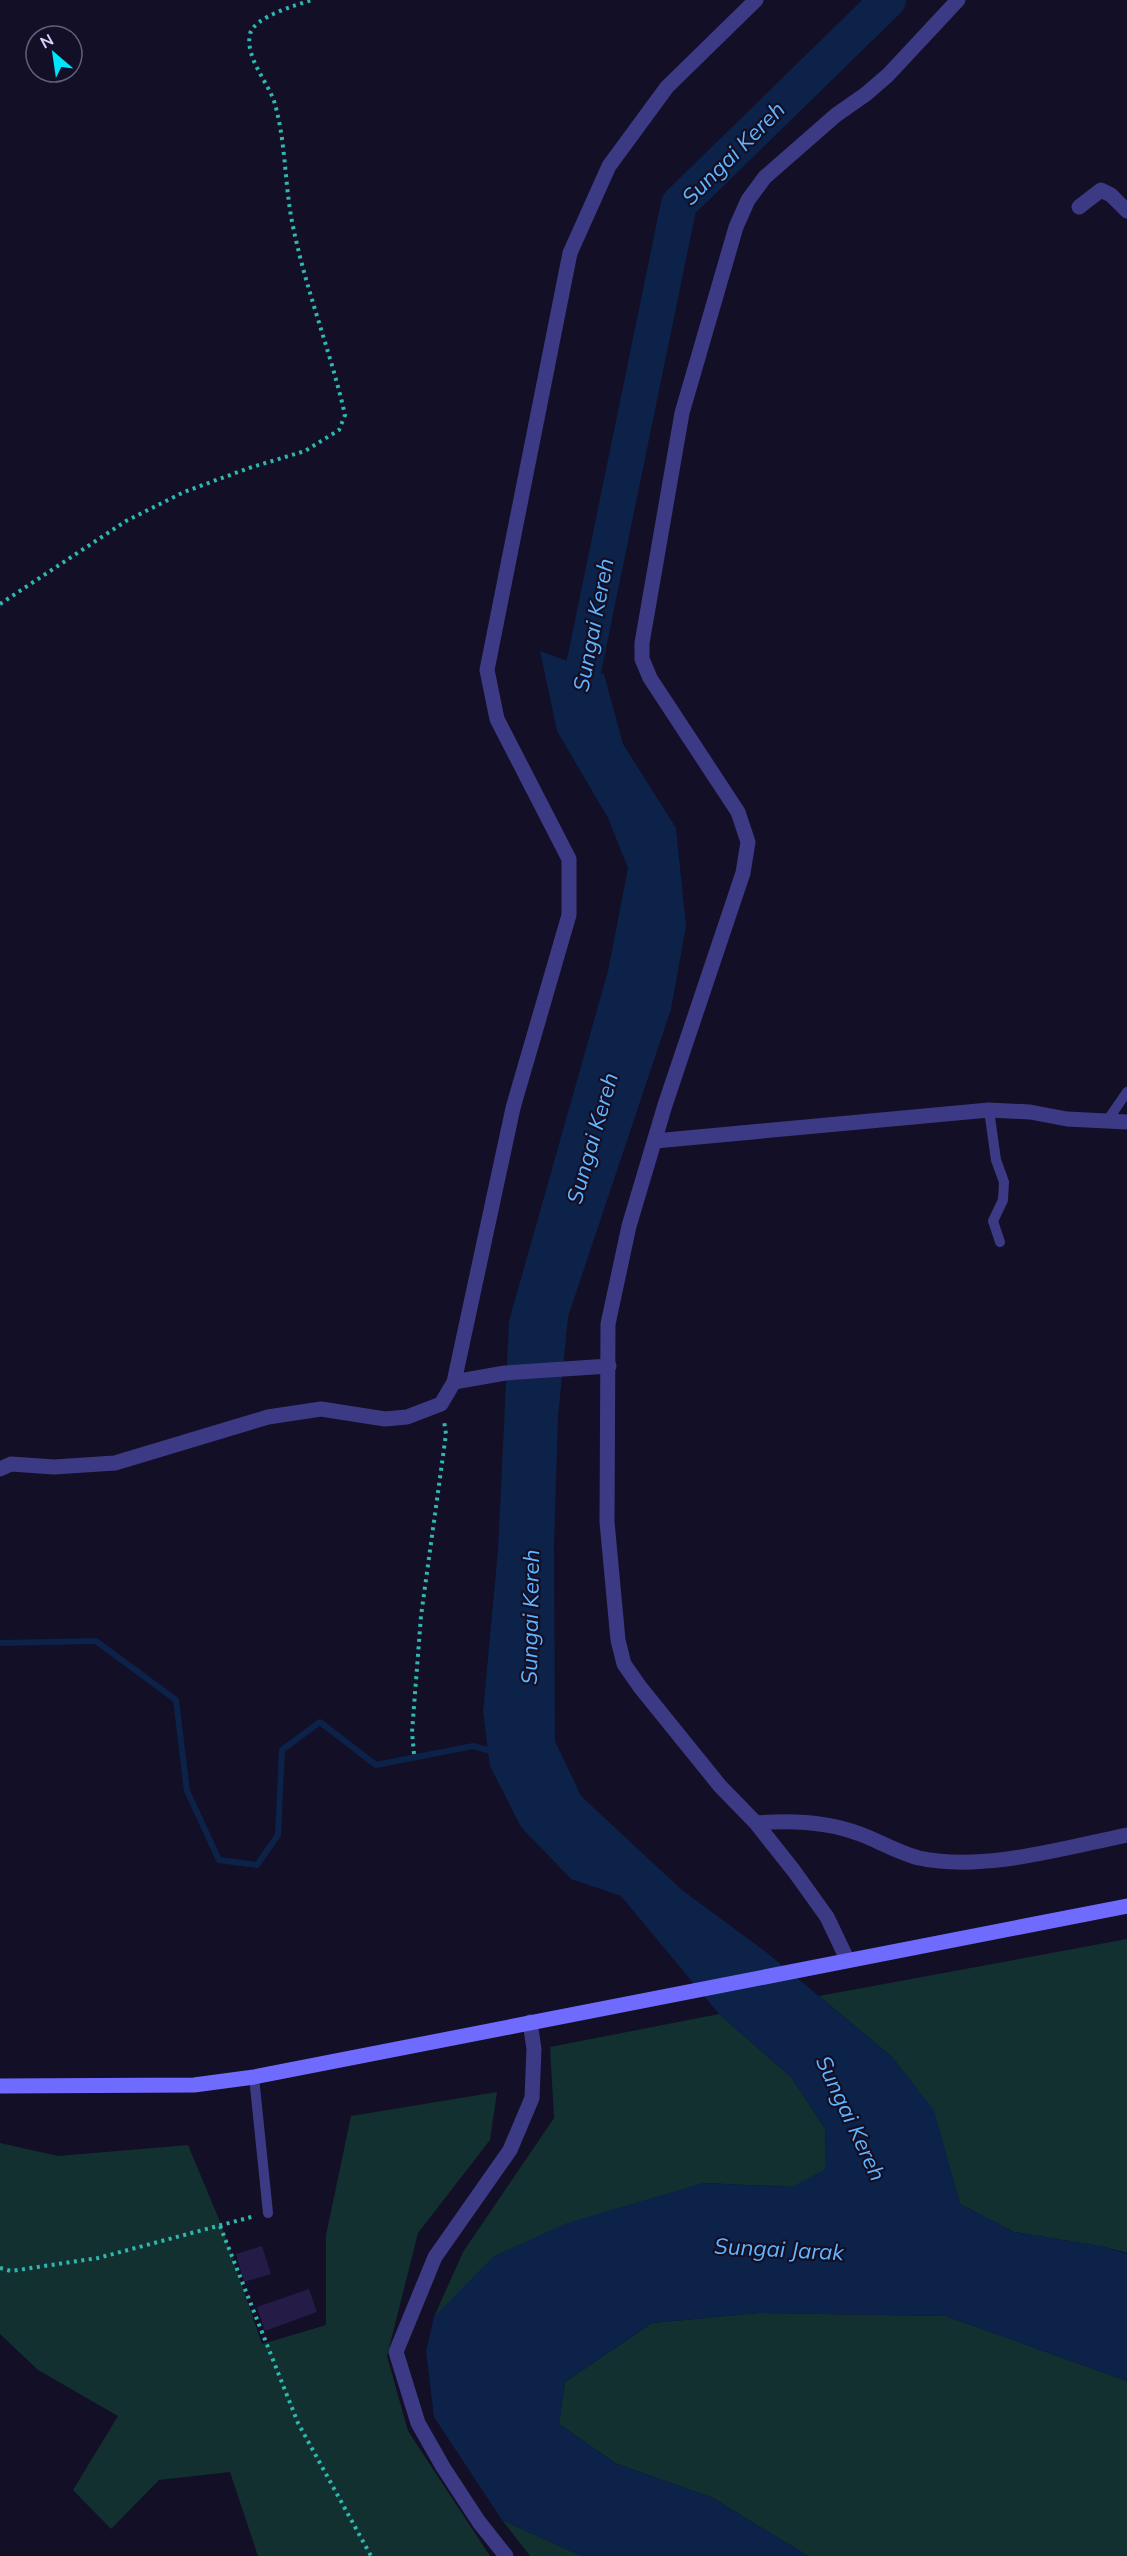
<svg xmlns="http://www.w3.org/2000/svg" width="1127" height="2556" font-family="Mulish,sans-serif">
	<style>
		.green { fill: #12302f }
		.water { fill: #0c2248 }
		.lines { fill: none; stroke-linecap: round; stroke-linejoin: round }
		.stream { stroke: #0c2248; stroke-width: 6 }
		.river { stroke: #0c2248; stroke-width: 36 }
		.building { fill: #241b47 }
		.path { stroke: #2fb8b0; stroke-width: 4; stroke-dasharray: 3 4.5; stroke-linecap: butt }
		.lane { stroke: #3d3a85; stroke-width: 10 }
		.street { stroke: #3d3a85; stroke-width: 15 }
		.secondary { stroke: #6f6bff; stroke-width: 15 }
		.labels { text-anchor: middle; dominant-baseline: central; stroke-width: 4.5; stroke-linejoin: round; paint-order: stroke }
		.water-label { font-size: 22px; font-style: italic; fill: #62b6ff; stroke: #130f26 }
	</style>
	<rect width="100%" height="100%" fill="#130f26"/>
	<path class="green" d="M1127,1939v314l-22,-6 -91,-15 -54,-28 -27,-94 -41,-53 -73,-61z
		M719,2014l73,64 33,51 1,40 -33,18 -90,-4 -269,134 29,-65 91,-134 -4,-71z
		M497,2092l-7,48 -72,93 -31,123 21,75 82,125h-232l-28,-84 -71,8 -48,49 -38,-39 45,-74 -80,-46 -38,-36v-191l58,13 130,-11 33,79 41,120 64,-19v-90l25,-119z
		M759,2313l187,3 181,65v175h-319l-95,-58 -98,-35 -56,-39 6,-42 87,-59z
		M502,2520l80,36h-52z"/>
	<path class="water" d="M540,651l64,23 19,70 53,84 10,98 -15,83 -103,308 -10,100 -4,128 1,196 26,55 101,94 84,62 126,105 42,53 26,94 54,28 91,15 22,7v127l-181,-65 -187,-3 -107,10 -87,59 -6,42 56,39 98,35 95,58h-226l-80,-36 -68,-103 -8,-66 8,-34 60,-61 73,-33 136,-40 89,4 34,-18 -1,-40 -33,-51 -73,-64 -98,-118 -50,-17 -50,-52 -31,-61 -7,-54 15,-162 11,-229 99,-350 20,-103 -20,-50 -51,-87z"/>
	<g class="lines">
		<path class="stream" d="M0,1643l96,-2 80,59 11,91 32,69 38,5 21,-30 4,-85 38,-28 56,43 97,-19 22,6"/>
		<path class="river" d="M583,713l-6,-13 102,-496 209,-204"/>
	</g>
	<path class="building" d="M262,2246l9,28 -27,8 -8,-28z
		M309,2289l8,23 -52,19 -8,-24z"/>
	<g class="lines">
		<path class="path" d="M0,604l126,-83 58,-29 65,-24 56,-17 34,-21 6,-15c-14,-62 -38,-122 -51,-184 -10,-42 -7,-87 -20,-130 -7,-20 -29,-44 -24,-67 4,-17 46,-29 62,-34
			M414,1754l-2,-22 9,-116 25,-182 -2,-13
			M220,2226l78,197 73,133
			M0,2268l11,3 87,-13 157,-42"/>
		<path class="lane" d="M989,1110l7,50 8,22 -1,18 -10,21 7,21
			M1107,1121l20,-29
			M254,2077l14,136"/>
		<path class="street" d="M1079,207l22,-17 10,5 16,16
			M655,1141l334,-31 41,2 37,7 60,3
			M454,1382l51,-9 104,-7
			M0,1469l11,-5 43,3 61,-4 153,-46 53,-8 64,10 22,-2 34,-13 13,-22 59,-274 56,-193v-56l-72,-140 -10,-49 83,-417 39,-87 58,-79 89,-87
			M756,1823c35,-3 70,-2 104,11 19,7 39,19 59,24 65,14 144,-10 208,-23
			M847,1959l-20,-42 -33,-46 -38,-48 -36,-37 -80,-99 -16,-23 -6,-24 -11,-118 1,-198 21,-98 36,-121 78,-232 5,-31 -10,-30 -88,-134 -8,-19v-16l40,-230 54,-186 12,-27 17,-23 71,-62 30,-21 22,-19 70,-75
			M506,2556l-27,-34 -36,-55 -25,-44 -22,-71 39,-95 75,-107 22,-52 2,-49 -4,-27"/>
		<path class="secondary" d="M0,2086l194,-1 60,-8 873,-171"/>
	</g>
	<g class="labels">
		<g class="water-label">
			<text transform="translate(733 153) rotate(-45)">Sungai Kereh</text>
			<text transform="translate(593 625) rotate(-79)">Sungai Kereh</text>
			<text transform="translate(592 1138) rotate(-74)">Sungai Kereh</text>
			<text transform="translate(530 1617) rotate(-89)">Sungai Kereh</text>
			<text transform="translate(851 2118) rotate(65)">Sungai Kereh</text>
			<text transform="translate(779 2249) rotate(3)">Sungai Jarak</text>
		</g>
	</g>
	<g transform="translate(54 54) rotate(331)"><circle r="28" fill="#130f26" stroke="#625e7d" stroke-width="1.5"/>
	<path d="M0-4.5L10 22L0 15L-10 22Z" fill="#00e5ff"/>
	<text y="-9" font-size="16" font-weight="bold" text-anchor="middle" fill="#d9d4ff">N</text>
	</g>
</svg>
